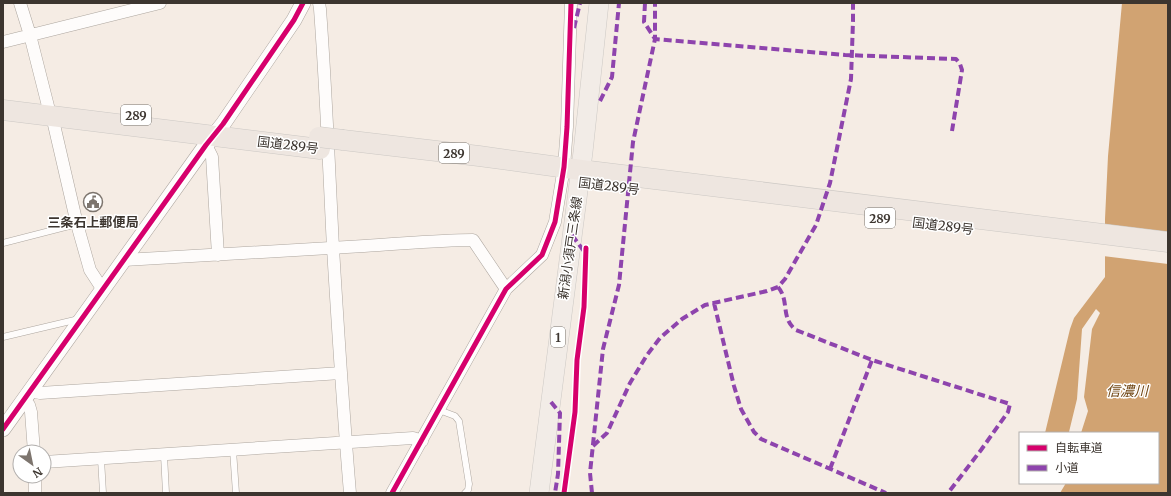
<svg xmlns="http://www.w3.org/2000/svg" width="1171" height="496" font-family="Merriweather,'Noto Sans JP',serif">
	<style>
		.water { fill: #d1a372 }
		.pier { fill: #f5ece4 }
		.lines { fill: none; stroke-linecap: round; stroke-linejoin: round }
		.service-casing { stroke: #ada69f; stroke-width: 7 }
		.minor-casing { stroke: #ada69f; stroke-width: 13 }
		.tertiary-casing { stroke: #ada69f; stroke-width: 16 }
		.primary-casing { stroke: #ccc8c4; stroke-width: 20 }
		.trunk-casing { stroke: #ccc8c4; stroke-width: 21 }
		.service { stroke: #fefcfb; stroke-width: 6 }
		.minor { stroke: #fefcfb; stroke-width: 12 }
		.tertiary { stroke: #fefcfb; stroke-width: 15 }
		.primary { stroke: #f2ece7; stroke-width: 19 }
		.trunk { stroke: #eee6e0; stroke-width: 20 }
		.trunk-bridge-casing { stroke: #ccc8c4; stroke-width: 21; stroke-linecap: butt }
		.trunk-bridge { stroke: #eee6e0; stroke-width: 20 }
		.quiet { stroke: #8e44ad; stroke-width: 4; stroke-dasharray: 8 4; stroke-linecap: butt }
		.cycleway-casing { stroke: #fff; stroke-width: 8 }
		.cycleway { stroke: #d6006c; stroke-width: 5 }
		.labels { text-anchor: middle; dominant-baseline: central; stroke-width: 3; stroke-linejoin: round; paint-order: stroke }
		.shield { fill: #fff; stroke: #76726d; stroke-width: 1 }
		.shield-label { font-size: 12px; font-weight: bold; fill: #3c352f }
		.street-label { font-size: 13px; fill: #3c352f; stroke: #fff }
		.poi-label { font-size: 13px; font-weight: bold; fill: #3c352f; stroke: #fff }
		.water-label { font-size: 14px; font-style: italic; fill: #714715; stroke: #fff }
	</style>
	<rect width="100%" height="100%" fill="#f5ece4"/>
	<path class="water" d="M1122,3h46v490h-108l6,-10h92v-50h-77l7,-22 -4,-14 8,-68 8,-16 -4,-4 -14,20 -5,70 -8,33 -1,1h-23l25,-104 4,-11 31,-41v-58l3,-63z"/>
	<path class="pier" d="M1103,224l65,8v32l-65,-8z"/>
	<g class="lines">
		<defs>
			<path id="service" d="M3,243l74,-19
				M3,337l76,-18
				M439,410l16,6 4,5 10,63 -1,6 -3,3
				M233,450l3,43
				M164,455l2,38
				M101,459l2,34"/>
			<path id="minor" d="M20,3l10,32 18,71
				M319,3l1,6c6,80 9,159 13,239 5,82 10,163 17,245
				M3,42l157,-39
				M52,116l25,108 13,46 13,20
				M206,145l6,12 6,98
				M124,260c80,-4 160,-9 240,-14 36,-2 73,-6 109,-6l33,49
				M30,391l10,2 301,-20
				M24,400l5,5 2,7 3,40
				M44,462l369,-24 9,3
				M35,476v17
				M392,493l114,-204 36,-34 13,-33 9,-55 3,-40 4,-124"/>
			<path id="tertiary" d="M3,429l203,-284 17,-21 71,-104 9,-17"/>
			<path id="primary" d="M539,493l44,-341 16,-149"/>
			<path id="trunk" d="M3,110l317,39
				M343,140l136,16 102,14 587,72"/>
		</defs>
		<use href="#service" class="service-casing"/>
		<use href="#minor" class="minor-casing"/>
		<use href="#tertiary" class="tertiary-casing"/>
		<use href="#primary" class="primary-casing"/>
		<use href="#trunk" class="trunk-casing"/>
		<use href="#service" class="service"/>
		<use href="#minor" class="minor"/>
		<use href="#tertiary" class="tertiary"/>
		<use href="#primary" class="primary"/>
		<use href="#trunk" class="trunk"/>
		<defs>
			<path id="trunk-bridge" d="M319,137l24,3"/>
		</defs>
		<use href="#trunk-bridge" class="trunk-bridge-casing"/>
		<use href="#trunk-bridge" class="trunk-bridge"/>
		<path class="quiet" d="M645,3l-1,19 11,17 190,16 111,4 4,5 2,6 -10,61
			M574,28l6,-25
			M600,101l12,-24 7,-74
			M572,235l14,19
			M778,287c12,14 2,31 18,43l76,30 138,44 -2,8 -27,38 -33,43
			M714,303l20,83 7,23 13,23 7,7 125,54
			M551,402l9,11 -2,61 -3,19
			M593,446l14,-13 23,-50 17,-28 13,-17 22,-19 23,-14 62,-14 11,-4 7,-8 31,-54 14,-42 21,-104 2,-58v-18
			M830,469l42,-109
			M592,493l-2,-20 13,-124 16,-64 14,-143 22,-103v-36"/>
		<defs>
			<path id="cycleway" d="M3,429l203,-284 17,-21 71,-104 9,-17
				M392,493l114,-204 36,-34 13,-33 9,-55 3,-40 4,-124
				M564,493l11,-81 2,-52 7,-53 2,-59"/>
		</defs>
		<use href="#cycleway" class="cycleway-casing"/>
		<use href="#cycleway" class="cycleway"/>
	</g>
	<defs>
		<symbol id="civic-ring" viewBox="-11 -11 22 22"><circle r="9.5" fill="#fff" stroke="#7d756e" stroke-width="1.5"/><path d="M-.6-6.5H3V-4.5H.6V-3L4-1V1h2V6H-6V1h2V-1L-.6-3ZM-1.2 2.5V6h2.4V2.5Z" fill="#7d756e"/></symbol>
	</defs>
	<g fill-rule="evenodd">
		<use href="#civic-ring" x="82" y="191" width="22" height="22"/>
	</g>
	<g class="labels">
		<g class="shield">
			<rect x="121" y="105" width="30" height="20" rx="3"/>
			<rect x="439" y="143" width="30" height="20" rx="3"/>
			<rect x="865" y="208" width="30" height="20" rx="3"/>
			<rect x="551" y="327" width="14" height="20" rx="3"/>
		</g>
		<g class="shield-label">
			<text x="136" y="115">289</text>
			<text x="454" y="153">289</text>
			<text x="880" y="218">289</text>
			<text x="558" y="337">1</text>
		</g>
		<g class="street-label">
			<text transform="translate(288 145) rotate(7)">国道289号</text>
			<text transform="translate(609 186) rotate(7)">国道289号</text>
			<text transform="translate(943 226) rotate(7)">国道289号</text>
			<text transform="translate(570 248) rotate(-82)">新潟小須戸三条線</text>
		</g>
		<g class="poi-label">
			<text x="93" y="222">三条石上郵便局</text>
		</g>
		<g class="water-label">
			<text x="1127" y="391">信濃川</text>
		</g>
	</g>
	<rect width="1171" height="496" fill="none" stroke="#3c352f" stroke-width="8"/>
	<rect x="1019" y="432" width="140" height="52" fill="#ffffff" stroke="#b1aeac"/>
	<rect x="1027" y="445" width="20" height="6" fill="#d6006c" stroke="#b1aeac"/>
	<text x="1055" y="452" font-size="12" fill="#3c352f">自転車道</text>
	<rect x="1027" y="465" width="20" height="6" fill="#8e44ad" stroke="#b1aeac"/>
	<text x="1055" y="472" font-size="12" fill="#3c352f">小道</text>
	<g transform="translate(32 464) rotate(147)"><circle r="19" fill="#ffffff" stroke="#b1aeac"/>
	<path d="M0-3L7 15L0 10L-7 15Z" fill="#7d756e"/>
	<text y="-6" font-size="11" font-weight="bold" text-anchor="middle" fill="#3c352f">N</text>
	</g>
</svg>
